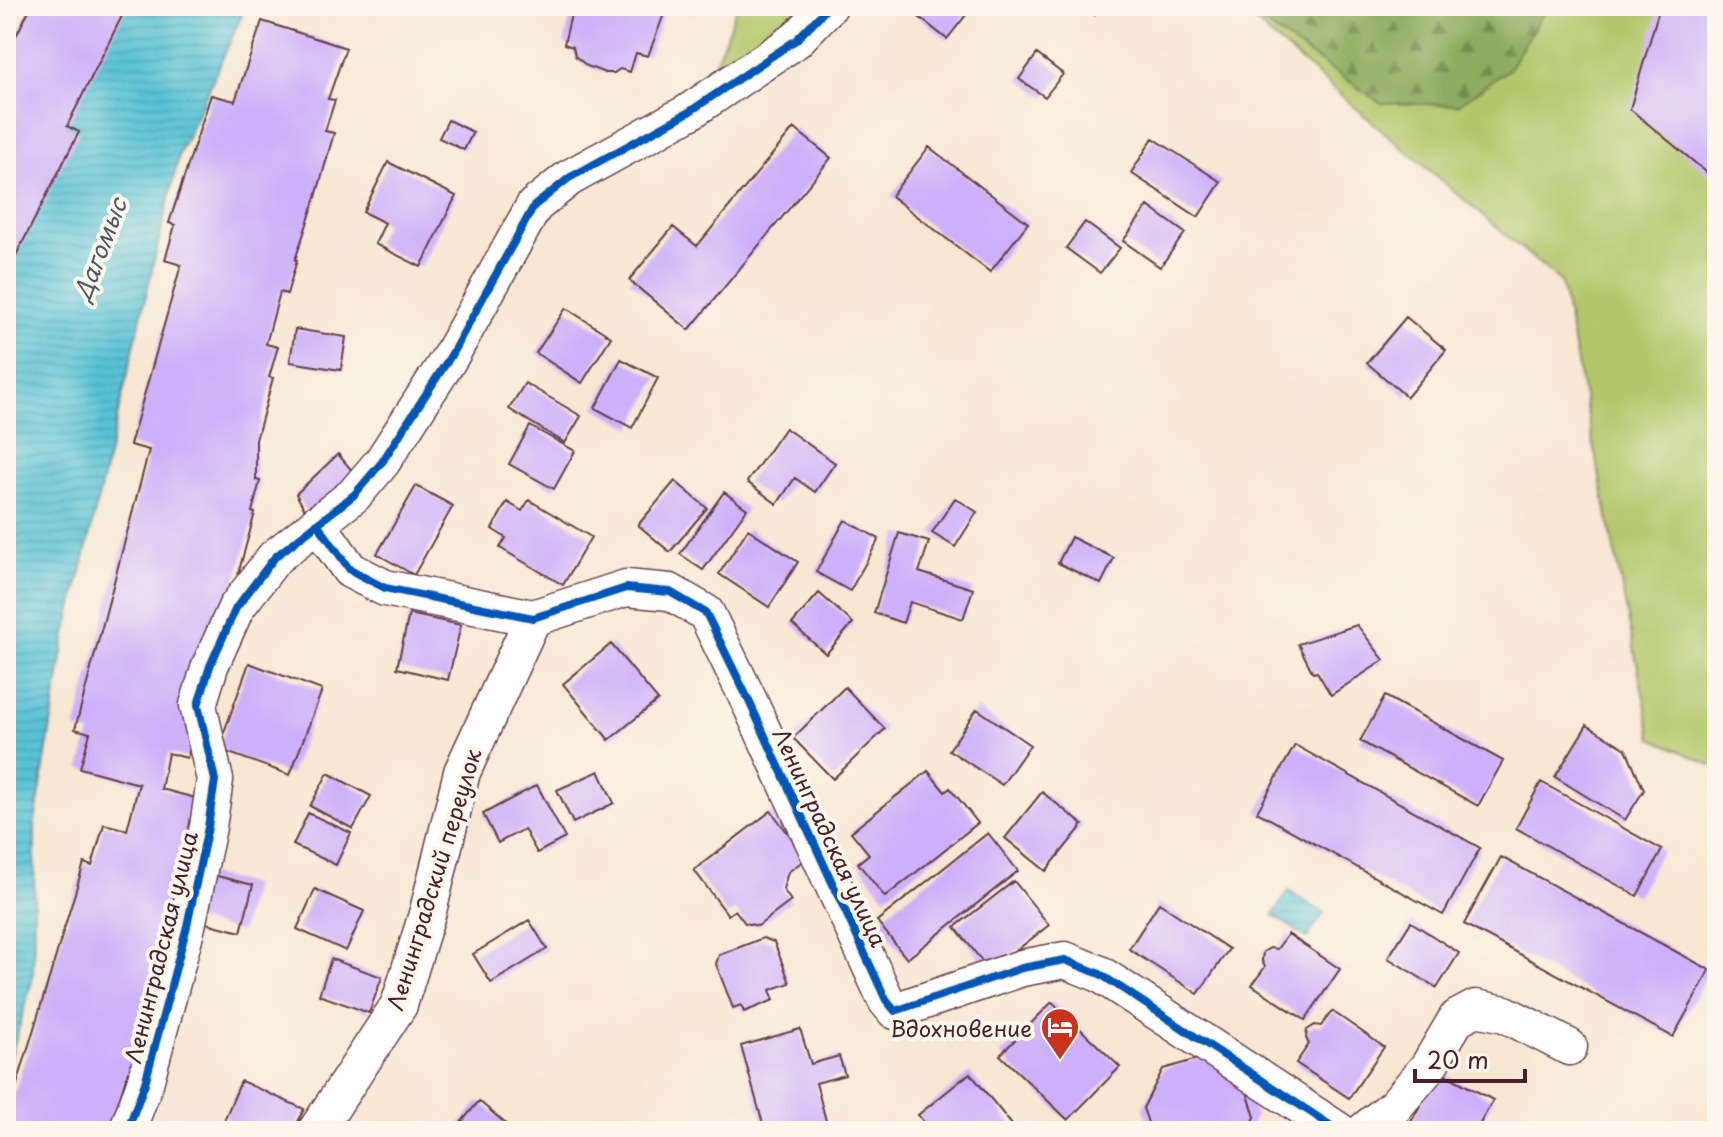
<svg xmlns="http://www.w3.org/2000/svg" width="1723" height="1137" font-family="'Playpen Sans',sans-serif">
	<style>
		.green { fill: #b2c76b; stroke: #7e734b; stroke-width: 2 }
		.forest { fill: url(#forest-firs); stroke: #6c6645; stroke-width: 2 }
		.water { fill: url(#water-rules); stroke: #527080; stroke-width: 2 }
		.building { fill: #ccb0f9 }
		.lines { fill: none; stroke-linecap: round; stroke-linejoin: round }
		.minor-casing { stroke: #643d44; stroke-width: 39 }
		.minor { stroke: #fff; stroke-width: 36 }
		.cycleway-casing { stroke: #fbf7ec; stroke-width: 13 }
		.cycleway { stroke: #0057b8; stroke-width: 8 }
		.labels { text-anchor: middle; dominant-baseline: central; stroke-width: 8; stroke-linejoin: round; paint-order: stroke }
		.street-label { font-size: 22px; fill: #4a1f2b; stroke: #fbf7ec }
		.poi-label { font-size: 22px; fill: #4a1f2b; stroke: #fbf7ec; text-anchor: end }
		.water-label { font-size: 24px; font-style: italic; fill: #4f5866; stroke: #fbf7ec }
	</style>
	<defs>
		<pattern id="forest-firs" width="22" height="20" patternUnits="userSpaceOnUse" patternTransform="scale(2)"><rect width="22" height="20" fill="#8dac5f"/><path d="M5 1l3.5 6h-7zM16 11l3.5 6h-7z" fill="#758b4f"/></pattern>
		<pattern id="water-rules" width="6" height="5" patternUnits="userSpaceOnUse" patternTransform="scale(2)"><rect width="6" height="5" fill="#59c2d5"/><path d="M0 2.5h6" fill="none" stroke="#4fa6b7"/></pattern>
	</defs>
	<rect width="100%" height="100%" fill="#fbf7ec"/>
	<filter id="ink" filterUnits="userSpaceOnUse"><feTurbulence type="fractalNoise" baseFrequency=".0125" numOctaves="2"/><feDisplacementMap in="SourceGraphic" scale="16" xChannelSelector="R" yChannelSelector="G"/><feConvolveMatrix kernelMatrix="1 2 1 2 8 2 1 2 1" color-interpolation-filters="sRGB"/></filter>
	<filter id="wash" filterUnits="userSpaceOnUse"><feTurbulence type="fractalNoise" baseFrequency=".006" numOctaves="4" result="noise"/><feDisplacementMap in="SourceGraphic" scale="32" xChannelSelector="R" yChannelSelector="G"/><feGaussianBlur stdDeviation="1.8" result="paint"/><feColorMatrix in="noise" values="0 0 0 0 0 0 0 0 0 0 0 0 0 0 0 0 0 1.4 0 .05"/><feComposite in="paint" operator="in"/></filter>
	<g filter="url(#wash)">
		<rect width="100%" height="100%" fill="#f7e7d2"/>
		<path class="green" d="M737,6h72l-90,81 -30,6c28,-23 36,-54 48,-87z
			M1236,6h481v762l-65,-30 -91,-456z"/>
		<path class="forest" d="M1247,6h300l-38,63 -51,36 -77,-2 -124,-84z"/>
		<path class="water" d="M114,6h132l-67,149 -114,484 -30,183 -2,155 -27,97v-825z
			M1289,891l35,22 -17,25 -34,-23z"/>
		<g id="blocks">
			<path class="building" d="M31,6h96l-60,120 12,6 -73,143v-219z
				M573,6h94l-19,50 -12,-3 -6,19 -10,-3 -6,4h-9l-18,-7 -12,-10 -2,-9 -9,-3z
				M905,6h68l-26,33z
				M1083,6h18l-6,9z
				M1660,6h57v175l-87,-72z
				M262,21l84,27 -18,51 7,1 -10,31 9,2 -18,64 -21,63h2l-10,34 -7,-2 -14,52 12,3 -9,30 4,1 -17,62v40l4,1 -8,31 3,1 -68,245 -19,-5 -7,36 42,11 -62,275 -13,-4 -19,60h-102l2,-20 75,-248 8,3 12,-42 23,6 12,-46 -59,-16 10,-35 -15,-4 74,-279 -19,-5 51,-180 -16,-5 10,-35 -6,-2 42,-128 24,6z
				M1037,54l26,20 -18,23 -26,-18z
				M448,120l25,12 -9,18 -25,-12z
				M794,128l37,30 -142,172 -60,-50 44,-53 24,19z
				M1153,138l68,44 -23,35 -67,-44z
				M929,147l99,76 -38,49 -99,-76z
				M388,162l68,34 -35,71 -46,-23 10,-21 -22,-11z
				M1148,206l37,27 -25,34 -37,-26z
				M1085,222l35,26 -20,25 -34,-25z
				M566,308l45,29 -29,46 -46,-30z
				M1406,317l40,33 -39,47 -40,-34z
				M295,329l51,8 -5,33 -51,-8z
				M621,359l37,19 -26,50 -37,-20z
				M525,383l56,33 -16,27 -56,-34z
				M530,426l45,25 -21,38 -45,-25z
				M785,428l50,35 -20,29 -20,-14 -18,26 -30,-22z
				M338,454l21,25 -49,40 -14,-25z
				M675,481l32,27 -37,44 -32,-27z
				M416,486l37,20 -39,69 -37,-21z
				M724,492l23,17 -44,61 -23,-16z
				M955,498l22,14 -22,35 -23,-14z
				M529,500l62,37 -28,48 -63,-37 6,-10 -14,-9 15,-27 15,9z
				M845,520l34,19 -29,52 -34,-19z
				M748,529l50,33 -29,45 -50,-33z
				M899,533l30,9 -10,30 54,17 -10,30 -53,-17 -7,21 -29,-10z
				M1071,537l43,21 -13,26 -43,-21z
				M819,593l34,30 -27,31 -34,-30z
				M409,614l52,11 -13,55 -51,-12z
				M1357,625l27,35 -53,35 -14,-23 -4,1 -15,-29z
				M611,644l47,56 -49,40 -46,-56z
				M249,663l73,27 -32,85 -72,-26z
				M845,687l40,42 -52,50 -40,-41z
				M1385,696l118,65 -25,45 -118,-65z
				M977,709l53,36 -28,40 -53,-35z
				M1587,725l39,24 18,41 -19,30 -70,-43z
				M1295,745l185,103 -37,67 -186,-103z
				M599,771l15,32 -41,20 -16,-33z
				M928,771l17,21 5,-4 28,35 -93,74 -27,-34 11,-9 -18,-22z
				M328,773l43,23 -18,33 -43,-23z
				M1541,782l121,68 -25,46 -121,-68z
				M537,785l28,53 -28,15 -13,-24 -26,14 -15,-29z
				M1042,792l41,33 -37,46 -41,-33z
				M771,811l36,47 -19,14 -5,17 8,12 -33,25 -13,-3 -10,-13 -7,5 -34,-45z
				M308,813l43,20 -15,32 -43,-20z
				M988,833l30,38 -111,88 -30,-38z
				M1501,857l209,113 -37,67 -209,-113z
				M205,873l48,12 -12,47 -47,-12z
				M1014,881l35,44 -59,46 -35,-44z
				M315,889l49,22 -18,40 -49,-22z
				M1159,903l70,46 -31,45 -69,-45z
				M529,920l18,29 -56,34 -18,-29z
				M1411,922l48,31 -22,35 -49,-30z
				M1288,934l52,35 -35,51 -53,-35 13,-18 -3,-6 1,-9 7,-4 7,1z
				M763,938l11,4 16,41 -20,7 4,10 -30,12 -3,-7 -8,3 -17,-44 3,-9z
				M331,959l51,18 -13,36 -50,-18z
				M1052,1002l68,65 -52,53 -68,-65z
				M1332,1011l52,36 -35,51 -53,-35 13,-19 -3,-6 1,-8 8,-5 6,1z
				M800,1029l11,35 28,-8 6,19 -29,8 10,38 -36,10h-25l-24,-85z
				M1204,1057l38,19 13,41 -7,14h-97l-8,-23 20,-39z
				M1439,1071l54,29 -17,31h-70z
				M970,1073l47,58h-86l-13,-16z
				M241,1081l63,28 -10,22h-58l-14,-6z
				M479,1101l27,23 -6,7h-46z"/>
		</g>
	</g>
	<g filter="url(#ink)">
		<use href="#blocks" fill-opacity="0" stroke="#643d44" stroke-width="2"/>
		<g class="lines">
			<defs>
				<path id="minor" d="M317,523l33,47 35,18 148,30 93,-30 44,4 36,21 43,88 137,299 9,11 127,-43 43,-8 35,14 239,157
					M127,1131l18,-48 42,-157 21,-99 7,-47 -17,-75 12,-39 26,-58 39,-51 79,-62 28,-33 68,-105 84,-151 35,-28 120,-66 107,-72 33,-34
					M316,1131l83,-126 29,-94 34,-139 71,-154
					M1364,1131l31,-25 33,-39 29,-49 19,-10 29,6 64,33"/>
			</defs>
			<use href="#minor" class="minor-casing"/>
			<use href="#minor" class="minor"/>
			<defs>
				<path id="cycleway" d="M317,523l33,47 35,18 148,30 93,-30 44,4 36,21 43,88 137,299 9,11 127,-43 43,-8 35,14 239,157
					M127,1131l18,-48 42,-157 21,-99 7,-47 -17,-75 12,-39 26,-58 39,-51 79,-62 28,-33 68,-105 84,-151 35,-28 120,-66 107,-72 33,-34"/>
			</defs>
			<use href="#cycleway" class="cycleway-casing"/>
			<use href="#cycleway" class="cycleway"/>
		</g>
	</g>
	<defs>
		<symbol id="hotel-pin" viewBox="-11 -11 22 30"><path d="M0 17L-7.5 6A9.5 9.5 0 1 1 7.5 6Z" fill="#c8321e" stroke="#fbf7ec"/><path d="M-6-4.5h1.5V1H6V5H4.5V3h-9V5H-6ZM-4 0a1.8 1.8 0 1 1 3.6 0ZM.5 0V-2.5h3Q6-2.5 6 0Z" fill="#fff"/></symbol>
	</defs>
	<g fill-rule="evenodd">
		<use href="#hotel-pin" x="1038" y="1005" width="44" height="60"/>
	</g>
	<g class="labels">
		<g class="street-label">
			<text transform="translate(831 837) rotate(65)">Ленинградская улица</text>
			<text transform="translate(433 879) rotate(-73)">Ленинградский переулок</text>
			<text transform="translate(160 947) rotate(-76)">Ленинградская улица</text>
		</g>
		<g class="poi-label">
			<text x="1032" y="1027">Вдохновение</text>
		</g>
		<g class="water-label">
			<text transform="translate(99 249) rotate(-69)">Дагомыс</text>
		</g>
	</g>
	<rect width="1723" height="1137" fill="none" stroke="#fbf7ec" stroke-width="32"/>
	<path d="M1415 1069v12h110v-12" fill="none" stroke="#4a1f2b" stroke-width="4"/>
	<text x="1427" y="1069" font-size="24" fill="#4a1f2b" stroke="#fbf7ec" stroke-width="6" paint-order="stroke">20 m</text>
</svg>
